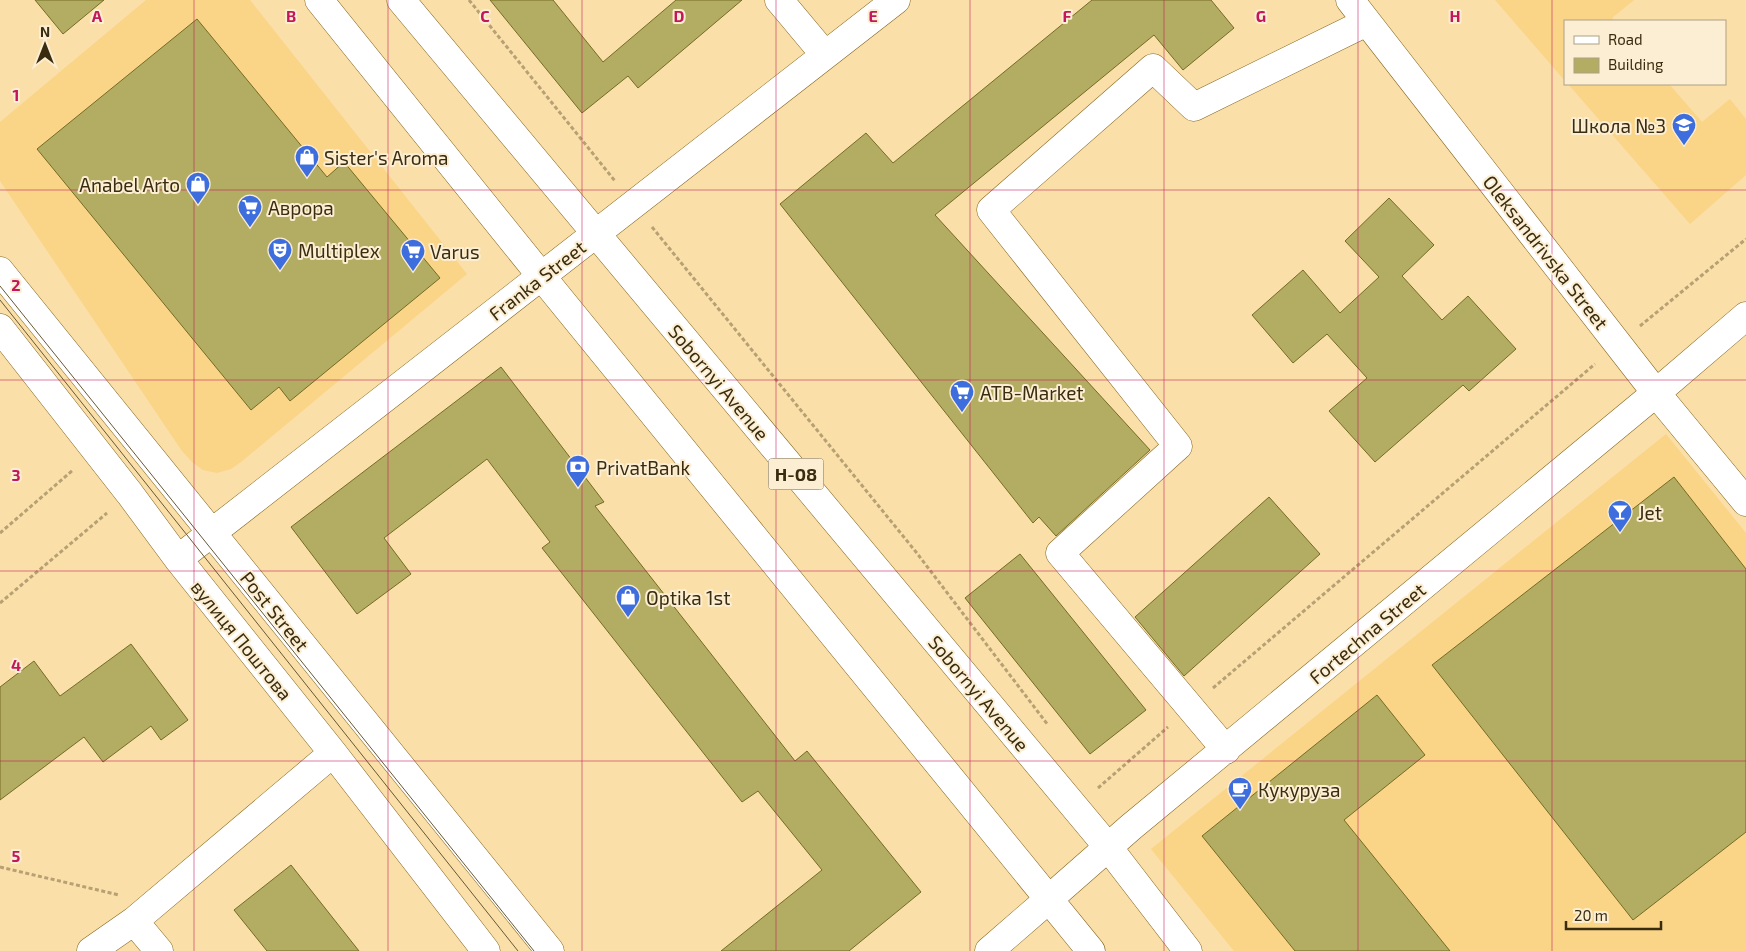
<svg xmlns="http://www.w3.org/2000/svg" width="1746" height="951" font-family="'Exo 2',sans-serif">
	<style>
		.built { fill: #fad487 }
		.building { fill: #b3ac63; stroke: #746d22 }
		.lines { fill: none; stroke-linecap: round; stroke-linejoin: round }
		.minor-casing { stroke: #84651e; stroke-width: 29 }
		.major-casing { stroke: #84651e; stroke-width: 29 }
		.path { stroke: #b7a073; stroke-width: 3; stroke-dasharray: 4 2.5; stroke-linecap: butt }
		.minor { stroke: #fff; stroke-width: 28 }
		.major { stroke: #fff; stroke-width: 28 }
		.tram { stroke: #685835; stroke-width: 1 }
		.grid { fill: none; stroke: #c2185b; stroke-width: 1; stroke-opacity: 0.55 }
		.labels { text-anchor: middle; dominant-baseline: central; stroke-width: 4; stroke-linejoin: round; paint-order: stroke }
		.shield { fill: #fceed3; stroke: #74664a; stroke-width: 1 }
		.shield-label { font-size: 18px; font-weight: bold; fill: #392c0f }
		.poi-label { font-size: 19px; fill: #392c0f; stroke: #fceed3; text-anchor: start }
		.street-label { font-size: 19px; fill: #392c0f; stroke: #fceed3 }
		.grid-label { font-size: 16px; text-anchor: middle; font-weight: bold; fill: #c2185b; stroke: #fceed3; stroke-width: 4; stroke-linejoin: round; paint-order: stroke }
	</style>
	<rect width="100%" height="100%" fill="#fadfa8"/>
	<path class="built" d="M146,0h104l217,274 -226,188 -10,7 -14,4 -14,-3 -10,-7 -11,-12 -182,-270v-59z
		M1495,0h139l-22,18 3,3h-50v60z
		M1568,84h101l33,38 28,-23 16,20v56l-56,49z
		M1666,434l80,99v418h-512l-83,-102z"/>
	<path class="building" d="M35,0h69l-41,34z
		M490,0h63l50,62 73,-62h66l-104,88 -10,-12 -46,37z
		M1092,0h119l23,28 -51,42 -29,-35 -219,180 215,235 -94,86 -17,-19 -6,6 -253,-319 86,-71 27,30z
		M197,19l130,158 17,-15 96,116 -150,123 -11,-14 -28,23 -214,-261z
		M1389,198l45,47 -32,31 40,44 26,-24 48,53 -47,42 -6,-6 -88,77 -46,-51 38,-33 -40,-44 -34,29 -41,-48 51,-45 37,43 39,-36 -34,-36z
		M501,367l103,135 -9,4 200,255 12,-10 114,141 -72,59h-128l101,-81 -64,-79 -16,11 -200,-254 8,-6 -63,-83 -103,79 27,36 -54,40 -66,-87z
		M1674,477l72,92v263l-113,88 -201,-255z
		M1269,497l51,57 -136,122 -49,-59z
		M1020,554l126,156 -56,44 -125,-156z
		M131,644l57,76 -27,20 -10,-14 -48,36 -19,-25 -84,63v-113l34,-26 26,35z
		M1377,695l48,60 -81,65 106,131h-155l-93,-115z
		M291,865l68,86h-92l-33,-41z"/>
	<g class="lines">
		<defs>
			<path id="minor" d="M779,0l46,55
				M1350,0l306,393 90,109
				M0,271l550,680
				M0,328l130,166 48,65 155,194 153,198
				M178,559l718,-559
				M1226,750l-166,-197 118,-107 -187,-236 162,-142 41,39 173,-85
				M1049,899l82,-72 525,-434 90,-77
				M134,921l199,-168
				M91,951l43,-30 25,30"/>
			<path id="major" d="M319,0l223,277 549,674
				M401,0l707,847 80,104
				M989,951l60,-52"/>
		</defs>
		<use href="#minor" class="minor-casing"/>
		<use href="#major" class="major-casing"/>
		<path class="path" d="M469,0l146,181
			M652,227l264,325 132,173
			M1640,326l106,-87
			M0,533l73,-63
			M0,603l107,-90
			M1213,688l382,-324
			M1098,788l70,-61
			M0,867l119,28"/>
		<use href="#minor" class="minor"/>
		<use href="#major" class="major"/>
		<path class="tram" d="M0,286l534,665
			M0,300l518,651"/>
	</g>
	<path class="grid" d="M194,0v951M388,0v951M582,0v951M776,0v951M970,0v951M1164,0v951M1358,0v951M1552,0v951M0,190h1746M0,380h1746M0,571h1746M0,761h1746"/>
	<defs>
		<symbol id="school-pin" viewBox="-11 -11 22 30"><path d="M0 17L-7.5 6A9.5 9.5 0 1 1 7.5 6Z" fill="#3e6ede" stroke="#fceed3"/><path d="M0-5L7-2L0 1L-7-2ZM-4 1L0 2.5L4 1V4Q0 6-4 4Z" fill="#fff"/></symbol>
		<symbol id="shop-pin" viewBox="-11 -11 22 30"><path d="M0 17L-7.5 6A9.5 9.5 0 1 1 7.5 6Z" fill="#3e6ede" stroke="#fceed3"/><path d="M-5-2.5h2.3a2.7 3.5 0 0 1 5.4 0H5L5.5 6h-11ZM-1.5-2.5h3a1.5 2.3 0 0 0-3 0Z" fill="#fff"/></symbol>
		<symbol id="supermarket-pin" viewBox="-11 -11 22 30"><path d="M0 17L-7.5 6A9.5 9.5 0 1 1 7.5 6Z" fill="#3e6ede" stroke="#fceed3"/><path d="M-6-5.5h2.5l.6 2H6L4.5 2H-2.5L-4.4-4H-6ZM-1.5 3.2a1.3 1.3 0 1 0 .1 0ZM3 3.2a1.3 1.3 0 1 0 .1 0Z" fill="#fff"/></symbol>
		<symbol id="theatre-pin" viewBox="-11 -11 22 30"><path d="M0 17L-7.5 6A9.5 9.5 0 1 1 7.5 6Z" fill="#3e6ede" stroke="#fceed3"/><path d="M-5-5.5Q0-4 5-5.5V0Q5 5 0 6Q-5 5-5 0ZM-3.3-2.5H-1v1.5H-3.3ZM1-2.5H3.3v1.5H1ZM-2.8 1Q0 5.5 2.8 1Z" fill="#fff"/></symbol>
		<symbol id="bank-pin" viewBox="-11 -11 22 30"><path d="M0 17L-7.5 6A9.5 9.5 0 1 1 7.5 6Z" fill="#3e6ede" stroke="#fceed3"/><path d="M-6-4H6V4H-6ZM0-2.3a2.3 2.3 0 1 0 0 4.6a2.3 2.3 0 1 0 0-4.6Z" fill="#fff"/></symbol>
		<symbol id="bar-pin" viewBox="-11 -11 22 30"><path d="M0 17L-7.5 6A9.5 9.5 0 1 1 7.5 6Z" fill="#3e6ede" stroke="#fceed3"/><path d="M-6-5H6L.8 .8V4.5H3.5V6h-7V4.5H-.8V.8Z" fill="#fff"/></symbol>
		<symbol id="cafe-pin" viewBox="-11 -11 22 30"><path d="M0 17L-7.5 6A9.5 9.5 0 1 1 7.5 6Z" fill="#3e6ede" stroke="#fceed3"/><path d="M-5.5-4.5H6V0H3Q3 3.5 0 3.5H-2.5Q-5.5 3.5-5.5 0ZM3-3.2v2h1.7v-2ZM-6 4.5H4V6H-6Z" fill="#fff"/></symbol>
	</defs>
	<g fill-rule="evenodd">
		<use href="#school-pin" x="1670" y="111" width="28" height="38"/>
		<use href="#shop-pin" x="293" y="143" width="28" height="38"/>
		<use href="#shop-pin" x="184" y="170" width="28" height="38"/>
		<use href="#supermarket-pin" x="236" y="193" width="28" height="38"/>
		<use href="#theatre-pin" x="266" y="236" width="28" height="38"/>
		<use href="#supermarket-pin" x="399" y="237" width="28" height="38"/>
		<use href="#supermarket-pin" x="948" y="378" width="28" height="38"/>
		<use href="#bank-pin" x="564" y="453" width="28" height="38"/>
		<use href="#bar-pin" x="1606" y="498" width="28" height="38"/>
		<use href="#shop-pin" x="614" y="583" width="28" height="38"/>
		<use href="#cafe-pin" x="1226" y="775" width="28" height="38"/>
	</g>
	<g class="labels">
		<rect class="shield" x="768.5" y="458.5" width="55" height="31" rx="4"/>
		<g class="shield-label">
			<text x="796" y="474">Н-08</text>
		</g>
		<g class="poi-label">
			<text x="1666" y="125" text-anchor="end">Школа №3</text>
			<text x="324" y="157">Sister's Aroma</text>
			<text x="180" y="184" text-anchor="end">Anabel Arto</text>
			<text x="268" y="207">Аврора</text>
			<text x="298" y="250">Multiplex</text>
			<text x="430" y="251">Varus</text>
			<text x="980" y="392">ATB-Market</text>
			<text x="596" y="467">PrivatBank</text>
			<text x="1638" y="512">Jet</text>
			<text x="646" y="597">Оptika 1st</text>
			<text x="1258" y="789">Кукуруза</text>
		</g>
		<g class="street-label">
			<text transform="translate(1546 252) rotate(52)">Oleksandrivska Street</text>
			<text transform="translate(537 280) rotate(-38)">Franka Street</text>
			<text transform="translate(719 382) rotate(50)">Sobornyi Avenue</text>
			<text transform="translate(275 611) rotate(51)">Post Street</text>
			<text transform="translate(1367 633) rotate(-40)">Fortechna Street</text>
			<text transform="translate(242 640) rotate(51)">вулиця Поштова</text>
			<text transform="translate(979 693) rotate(50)">Sobornyi Avenue</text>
		</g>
	</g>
	<g class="grid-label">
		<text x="97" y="22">A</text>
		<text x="291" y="22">B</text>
		<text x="485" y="22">C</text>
		<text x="679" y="22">D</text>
		<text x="873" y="22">E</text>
		<text x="1067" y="22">F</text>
		<text x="1261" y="22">G</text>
		<text x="1455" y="22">H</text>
		<text x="16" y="101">1</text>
		<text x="16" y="291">2</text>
		<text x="16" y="481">3</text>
		<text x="16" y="671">4</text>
		<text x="16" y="862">5</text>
	</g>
	<rect x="1564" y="20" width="162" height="65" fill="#fceed3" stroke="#aea085"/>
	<rect x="1574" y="36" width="25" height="8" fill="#ffffff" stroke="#aea085"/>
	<text x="1608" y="45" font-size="15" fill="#392c0f">Road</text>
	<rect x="1574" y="58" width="25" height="15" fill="#b3ac63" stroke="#aea085"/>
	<text x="1608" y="70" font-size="15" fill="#392c0f">Building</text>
	<g transform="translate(45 45)" stroke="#fceed3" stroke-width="4" paint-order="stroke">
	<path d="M0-4L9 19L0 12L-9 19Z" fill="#392c0f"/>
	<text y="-8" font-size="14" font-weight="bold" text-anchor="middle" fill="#392c0f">N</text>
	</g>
	<path d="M1566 921v8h95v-8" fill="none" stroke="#392c0f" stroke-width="2.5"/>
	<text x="1574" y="921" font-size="15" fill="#392c0f" stroke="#fceed3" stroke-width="4" paint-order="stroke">20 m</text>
</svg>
